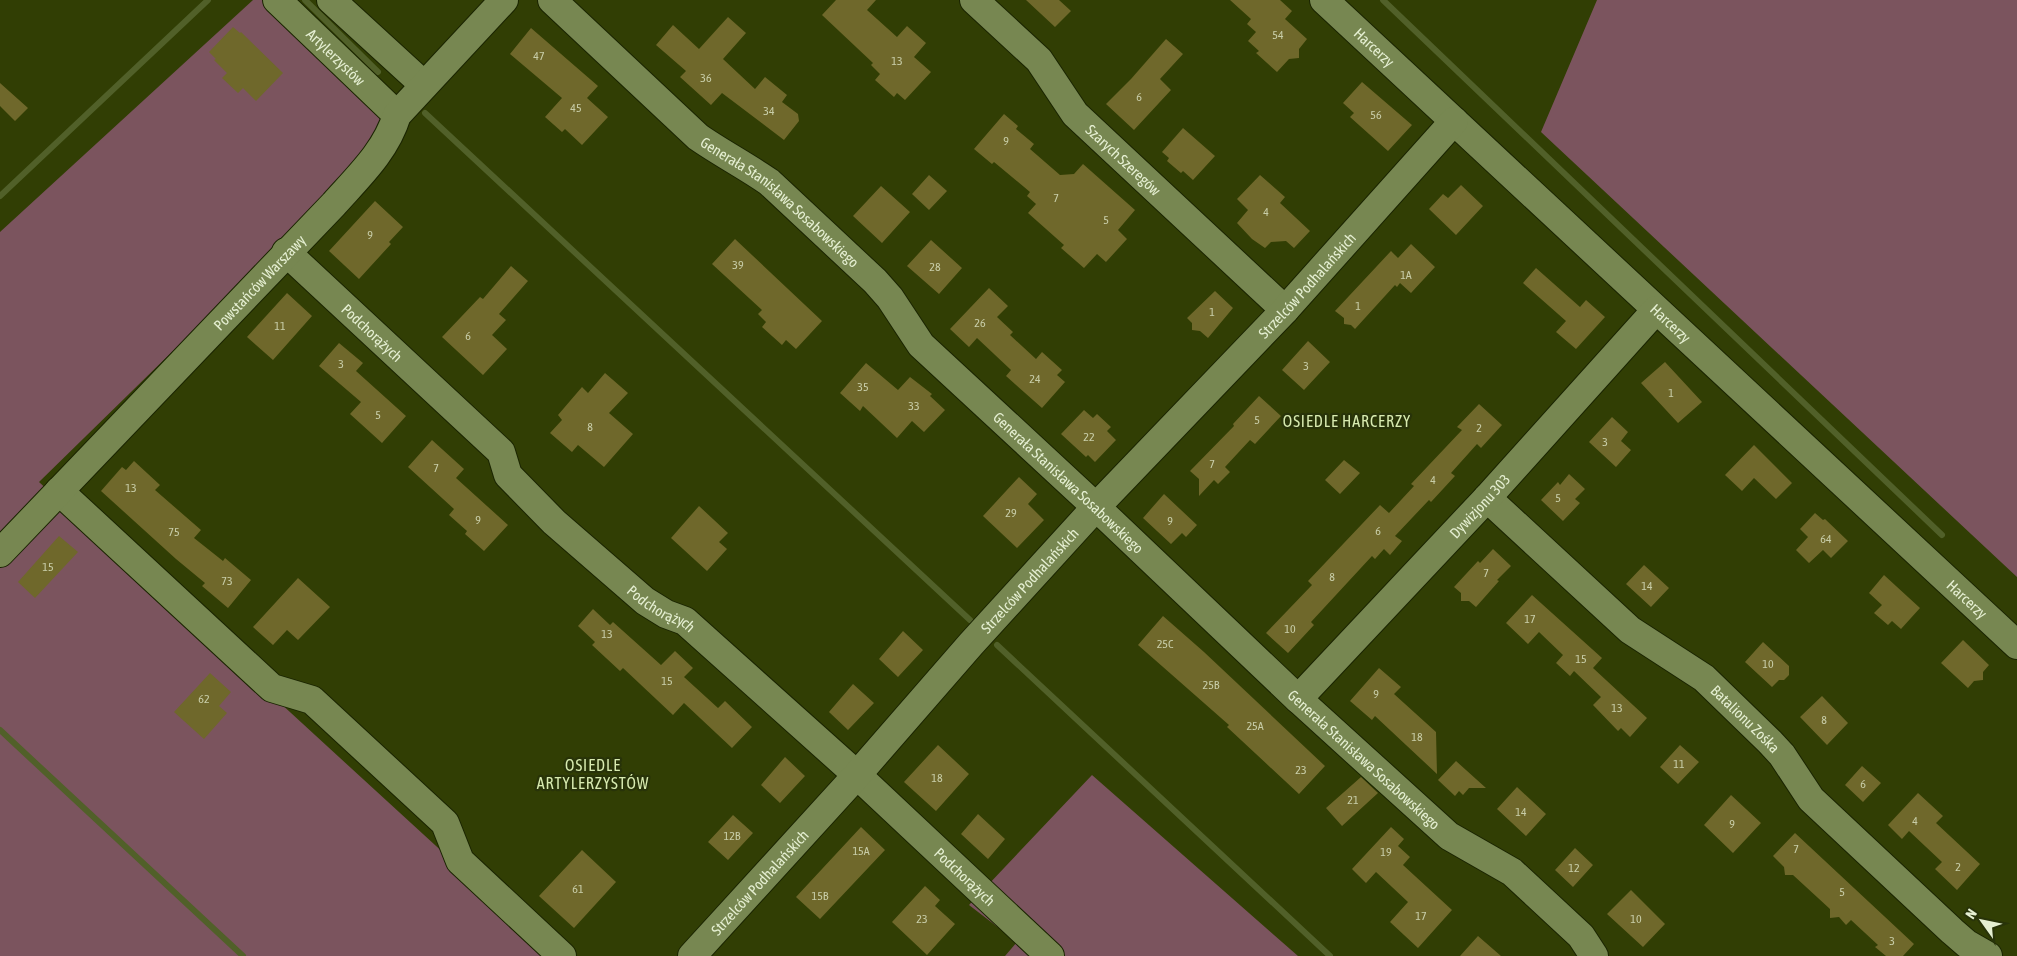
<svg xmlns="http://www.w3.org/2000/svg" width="2017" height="956" font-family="'Asap Condensed',sans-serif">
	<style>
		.green { fill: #7b545e }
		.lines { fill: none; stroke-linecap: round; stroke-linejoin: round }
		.stream { stroke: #516029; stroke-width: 6 }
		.building { fill: #6f682b }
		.minor-casing { stroke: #1a2400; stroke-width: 30 }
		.minor { stroke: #778751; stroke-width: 28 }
		.labels { text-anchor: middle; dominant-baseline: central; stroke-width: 4.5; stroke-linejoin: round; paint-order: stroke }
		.number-label { font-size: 12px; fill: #c8cda8 }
		.street-label { font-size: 15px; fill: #e5efd2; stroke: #283309 }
		.neighbourhood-label { font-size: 16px; letter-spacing: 1px; fill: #d8ebb0; stroke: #283309 }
	</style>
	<rect width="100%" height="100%" fill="#313e04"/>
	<path class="green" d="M253,0h19l124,133 -357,349 517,474h-556v-724z
		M1597,0h420v577l-476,-445z
		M1092,775l206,181h-293l12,-14 -48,-37z"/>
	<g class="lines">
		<path class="stream" d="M305,0l73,72
			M1383,0l559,535
			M425,113l545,507
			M0,196l208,-196
			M997,645l333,311
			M0,730l243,226"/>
	</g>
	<path class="building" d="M836,0h40l-9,10 30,27 10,-11 19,17 -12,14 17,15 -26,28 -8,-7 -3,4 -19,-17 5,-6 -9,-9 2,-2 -51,-48z
		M1026,0h33l12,11 -16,16z
		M1230,0h50l12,11 -7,8 22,20 -8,10v9l-10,1 -12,13 -21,-19 3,-2 -11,-10 8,-9 -9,-8 4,-5z
		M728,17l18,16 -23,26 32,30 10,-12 22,18 -5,7 16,12 1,7 -15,19 -62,-47 -11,12 -31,-28 6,-6 -30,-26 17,-20 26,24z
		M233,27l7,6 1,-1 42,41 -27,28 -13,-13 -5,5 -16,-15 5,-5 -13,-13 2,-1 -7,-7z
		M531,28l67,58 -11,12 21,19 -26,28 -17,-16 -3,3 -17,-15 17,-19 -52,-44z
		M1166,39l17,15 -23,25 11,11 -37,40 -28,-26 25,-25z
		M1362,82l50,43 -24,26 -38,-34 4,-4 -11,-10z
		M0,83l28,25 -13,13 -15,-15z
		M1004,114l14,12 -2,3 18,15 -4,5 30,26 14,-1 9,-10 52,46 -17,20 9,9 -21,23 -9,-8 -13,14 -23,-20 3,-3 -36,-32 8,-9 -9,-8 3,-4 -36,-30 -2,2 -18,-15z
		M1183,128l32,28 -22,24 -10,-9 -2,2 -14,-12 2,-3 -7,-6z
		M929,175l18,16 -18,19 -17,-16z
		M1260,175l25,22 -5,6 30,28 -16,17 -8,-7 -15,1 -6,6 -13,-9 -15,-16 11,-13 -11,-11z
		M1461,185l22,21 -27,29 -27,-26 14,-15 5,4z
		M881,186l29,26 -28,31 -29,-27z
		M375,201l28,26 -14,15 2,2 -32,35 -30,-28z
		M735,239l87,82 -26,28 -10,-9 -4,5 -20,-18 4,-5 -8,-8 4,-4 -50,-46z
		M931,240l31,28 -23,26 -32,-28z
		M1411,244l24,23 -24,26 -11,-10 -3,4 -2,-2 -40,44 -4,-4 -7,-1v-6l-9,-7 56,-60 7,7z
		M511,266l17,15 -29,33 7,6 -14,15 15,14 -24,26 -41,-38 38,-40 3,2z
		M1536,268l44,39 6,-7 19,17 -29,32 -20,-17 10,-11 -43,-38z
		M989,288l19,18 -11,11 16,15 -3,3 26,24 6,-7 20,18 -5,5 8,7 -23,26 -36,-32 5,-6 -34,-32 -8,9 -19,-18z
		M1215,291l18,17 -25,30 -8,-7 -8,-1v-7l-5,-5z
		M287,293l25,23 -39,44 -26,-23z
		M1308,341l22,21 -26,28 -22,-20z
		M339,343l24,20 -7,8 50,45 -24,27 -32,-29 11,-12 -42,-36z
		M1665,362l37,40 -24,21 -37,-40z
		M866,363l32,27 12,-13 22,17 -2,2 15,14 -21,22 -12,-11 -15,17 -34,-32 -3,5 -20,-18z
		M605,373l23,20 -19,20 24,21 -29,33 -26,-22 -6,7 -22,-19 12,-13 -4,-5 24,-28 6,6z
		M1259,396l22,20 -26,28 -5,-4 -25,27 5,5 -12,12 -4,-4 -15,16v-17l-9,-8 44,-45 -1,-2z
		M1479,404l23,21 -21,23 -4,-4 -26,29 4,3 -24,26 -2,-2 -34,36 7,5 -12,14 -6,-6 -9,10 -3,-3 -61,66 3,3 -26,28 -22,-20 46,-48 -4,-4 72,-76 9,8 25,-27 -3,-2 51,-54 -5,-3z
		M1084,410l9,8 4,-4 14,13 -4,4 9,9 -21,22 -7,-7 -2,2 -25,-23z
		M1612,417l16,15 -7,9 10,9 -15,17 -27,-25z
		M432,440l32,29 -8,9 52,47 -24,26 -19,-17 2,-3 -18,-16 5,-6 -46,-42z
		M1754,445l38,38 -16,16 -22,-21 -12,13 -17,-16z
		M1344,460l16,13 -20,21 -15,-14z
		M134,461l26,24 -5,5 46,40 -7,8 29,23 2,-3 26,22 -23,28 -26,-22 3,-3 -29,-24 -75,-68 21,-24 4,3z
		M1569,474l16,15 -10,10 5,4 -17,18 -22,-21 17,-18 2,3z
		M1019,477l18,17 -9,10 16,16 -27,28 -34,-32z
		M1164,494l33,31 -11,12 -4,-4 -11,11 -28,-26z
		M699,506l29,27 -9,9 8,7 -20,22 -36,-33z
		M1815,513l8,7 2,-1 23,22 -17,17 -8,-8 -14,13 -13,-13 12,-13 -8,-8z
		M59,536l19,16 -43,46 -17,-16z
		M1493,549l18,17 -14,14 2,1 -23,26 -7,-6h-8v-8l-7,-6 24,-26 2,2z
		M1644,565l25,23 -18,19 -25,-23z
		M1884,575l36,33 -19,21 -9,-8 -4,4 -14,-12 8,-8 -13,-12z
		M298,578l32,29 -32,33 -11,-10 -14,15 -20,-18z
		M1532,595l70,63 -9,10 54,50 -17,19 -9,-9 -3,3 -25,-26 8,-8 -27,-26 -4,5 -14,-13 7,-8 -24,-23 -11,12 -22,-21z
		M593,609l17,16 3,-3 48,43 14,-14 18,17 -9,9 34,31 7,-7 27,26 -20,21 -48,-45 -11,12 -50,-47 -3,3 -28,-26 3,-3 -17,-16z
		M1163,616l41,36 121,114 -26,28 -72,-67 2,-2 -91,-80z
		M903,631l20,19 -25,27 -19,-18z
		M1963,640l26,25 -6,7v8l-9,1 -6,7 -27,-25z
		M1763,642l26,24v9l-5,5h-5l-7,7 -27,-25z
		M1379,668l22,19 -7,7 42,38 1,42 -62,-58 -3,4 -22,-19z
		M210,673l21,19 -12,14 8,7 -23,26 -30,-27z
		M853,684l21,19 -26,27 -19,-18z
		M1822,696l26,27 -21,22 -27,-28z
		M938,745l31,29 -33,37 -32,-29z
		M1680,745l19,17 -21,22 -18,-17z
		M785,757l20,19 -25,27 -19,-18z
		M1456,761l30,27h-17l-6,7 -4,-4 -4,5 -17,-16z
		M1862,766l19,17 -18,19 -18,-17z
		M1361,777l17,16 -36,33 -16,-18z
		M1517,787l29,27 -20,22 -29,-27z
		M1918,793l25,23 -7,7 44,41 -23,26 -22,-21 7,-7 -33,-31 -7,8 -14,-14z
		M1731,795l30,28 -28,30 -29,-28z
		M978,814l27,25 -17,20 -27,-25z
		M733,815l20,18 -25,27 -20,-18z
		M861,827l24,23 -65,69 -24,-22z
		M1391,827l13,12 -6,7 12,11 -7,8 49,45 -34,38 -28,-26 18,-20 -32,-30 -10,11 -14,-14z
		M1795,833l119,111 -11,12h-17l-11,-9 3,-2 -27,-25 -5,5 -7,-8 -9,1v-9l-37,-34h-8l-1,-8 -11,-11z
		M1575,848l18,17 -20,22 -18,-17z
		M582,850l34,32 -42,46 -35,-32z
		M925,886l15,14 -5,6 20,18 -28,31 -35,-33z
		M1631,890l34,34 -22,23 -36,-33z
		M1478,936l23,20h-41z"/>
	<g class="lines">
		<defs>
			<g id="minor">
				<path id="s1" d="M277,0l120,115"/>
				<path d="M331,0l93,85"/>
				<path id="s2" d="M552,0l146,137c23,16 48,29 71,45l106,99 15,17 31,47 175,162 202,192 151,137 63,36 69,64 13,20"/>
				<path id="s3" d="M974,0l65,60 36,54 210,196"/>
				<path id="s4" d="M1324,0l693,645"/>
				<path id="s5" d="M286,252l215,200 7,23 46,47 91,79 21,13 19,7 172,154 193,181"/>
				<path d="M59,491l213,197 40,12 133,123 15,38 102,95"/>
				<path id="s6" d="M1487,498l143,132 74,48 66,64 12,13 29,44 141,132 15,13 21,12"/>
				<path id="s7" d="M0,553l334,-349c25,-28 52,-53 63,-89l107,-115"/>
				<path id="s8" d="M1298,699l189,-201 169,-188"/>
				<path id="s9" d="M692,956l165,-181 114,-131 125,-137 189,-197 169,-189"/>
			</g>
		</defs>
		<use href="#minor" class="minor-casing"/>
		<use href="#minor" class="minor"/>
	</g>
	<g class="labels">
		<g class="number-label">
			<text x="1278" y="35">54</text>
			<text x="539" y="56">47</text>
			<text x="897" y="61">13</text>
			<text x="706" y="78">36</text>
			<text x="1139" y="97">6</text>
			<text x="576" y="108">45</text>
			<text x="769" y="111">34</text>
			<text x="1376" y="115">56</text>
			<text x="1006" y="141">9</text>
			<text x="1056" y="198">7</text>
			<text x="1266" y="212">4</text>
			<text x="1106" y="220">5</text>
			<text x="370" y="235">9</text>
			<text x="738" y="265">39</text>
			<text x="935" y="267">28</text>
			<text x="1406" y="275">1A</text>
			<text x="1358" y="306">1</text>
			<text x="1212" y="312">1</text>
			<text x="980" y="323">26</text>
			<text x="280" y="326">11</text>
			<text x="468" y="336">6</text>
			<text x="341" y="364">3</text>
			<text x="1306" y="366">3</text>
			<text x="1035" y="379">24</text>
			<text x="863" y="387">35</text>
			<text x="1671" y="393">1</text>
			<text x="914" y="406">33</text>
			<text x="378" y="415">5</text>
			<text x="1257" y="420">5</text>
			<text x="590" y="427">8</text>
			<text x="1479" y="428">2</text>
			<text x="1089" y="437">22</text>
			<text x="1605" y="442">3</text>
			<text x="1212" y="464">7</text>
			<text x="436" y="468">7</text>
			<text x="1433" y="480">4</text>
			<text x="131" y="488">13</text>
			<text x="1558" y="498">5</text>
			<text x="1011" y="513">29</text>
			<text x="478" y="520">9</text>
			<text x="1170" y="521">9</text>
			<text x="1378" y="531">6</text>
			<text x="174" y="532">75</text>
			<text x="1826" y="539">64</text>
			<text x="48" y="567">15</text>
			<text x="1486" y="573">7</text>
			<text x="1332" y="577">8</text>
			<text x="227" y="581">73</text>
			<text x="1647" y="586">14</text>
			<text x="1530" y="619">17</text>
			<text x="1290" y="629">10</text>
			<text x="607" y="634">13</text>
			<text x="1165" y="644">25C</text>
			<text x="1581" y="659">15</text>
			<text x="1768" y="664">10</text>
			<text x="667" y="681">15</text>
			<text x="1211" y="685">25B</text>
			<text x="1376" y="694">9</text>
			<text x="204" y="699">62</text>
			<text x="1617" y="708">13</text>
			<text x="1824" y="720">8</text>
			<text x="1255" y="726">25A</text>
			<text x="1417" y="737">18</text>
			<text x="1679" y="764">11</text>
			<text x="1301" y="770">23</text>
			<text x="937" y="778">18</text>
			<text x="1863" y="784">6</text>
			<text x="1353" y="800">21</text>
			<text x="1521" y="812">14</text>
			<text x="1915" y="821">4</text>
			<text x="1732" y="824">9</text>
			<text x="732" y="836">12B</text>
			<text x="1796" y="849">7</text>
			<text x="861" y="851">15A</text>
			<text x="1386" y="852">19</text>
			<text x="1958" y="867">2</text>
			<text x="1574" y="868">12</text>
			<text x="578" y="889">61</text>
			<text x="1842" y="892">5</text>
			<text x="820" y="896">15B</text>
			<text x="1421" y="916">17</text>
			<text x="922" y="919">23</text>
			<text x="1636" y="919">10</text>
			<text x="1892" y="941">3</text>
		</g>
		<g class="street-label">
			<text stroke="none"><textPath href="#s4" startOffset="69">Harcerzy</textPath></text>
			<text stroke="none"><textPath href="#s1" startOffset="82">Artylerzystów</textPath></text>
			<text stroke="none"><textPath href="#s3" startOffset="220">Szarych Szeregów</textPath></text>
			<text stroke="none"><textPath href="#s2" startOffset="305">Generała Stanisława Sosabowskiego</textPath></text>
			<text stroke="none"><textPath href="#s7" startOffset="375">Powstańców Warszawy</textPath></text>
			<text stroke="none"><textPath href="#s9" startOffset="910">Strzelców Podhalańskich</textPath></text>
			<text stroke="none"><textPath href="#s4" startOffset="474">Harcerzy</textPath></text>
			<text stroke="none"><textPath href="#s5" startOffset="118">Podchorążych</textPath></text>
			<text stroke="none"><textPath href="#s2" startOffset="710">Generała Stanisława Sosabowskiego</textPath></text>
			<text stroke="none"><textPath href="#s8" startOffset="265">Dywizjonu 303</textPath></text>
			<text stroke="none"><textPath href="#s9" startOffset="505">Strzelców Podhalańskich</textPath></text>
			<text stroke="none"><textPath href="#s4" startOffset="879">Harcerzy</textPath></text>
			<text stroke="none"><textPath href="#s5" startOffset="522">Podchorążych</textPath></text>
			<text stroke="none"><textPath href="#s6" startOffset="341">Batalionu Zośka</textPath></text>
			<text stroke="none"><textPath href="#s2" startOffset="1115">Generała Stanisława Sosabowskiego</textPath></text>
			<text stroke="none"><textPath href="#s5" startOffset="928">Podchorążych</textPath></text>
			<text stroke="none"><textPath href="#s9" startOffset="100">Strzelców Podhalańskich</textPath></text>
		</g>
		<g class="neighbourhood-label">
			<text x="1347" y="421">OSIEDLE HARCERZY</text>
			<text x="593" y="765">OSIEDLE<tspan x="593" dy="18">ARTYLERZYSTÓW</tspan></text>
		</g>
	</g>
	<g transform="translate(1982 921) rotate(303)" stroke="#283309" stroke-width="4" paint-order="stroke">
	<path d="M0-4L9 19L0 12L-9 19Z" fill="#e5efd2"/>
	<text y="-8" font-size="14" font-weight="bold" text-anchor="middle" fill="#e5efd2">N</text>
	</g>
</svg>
